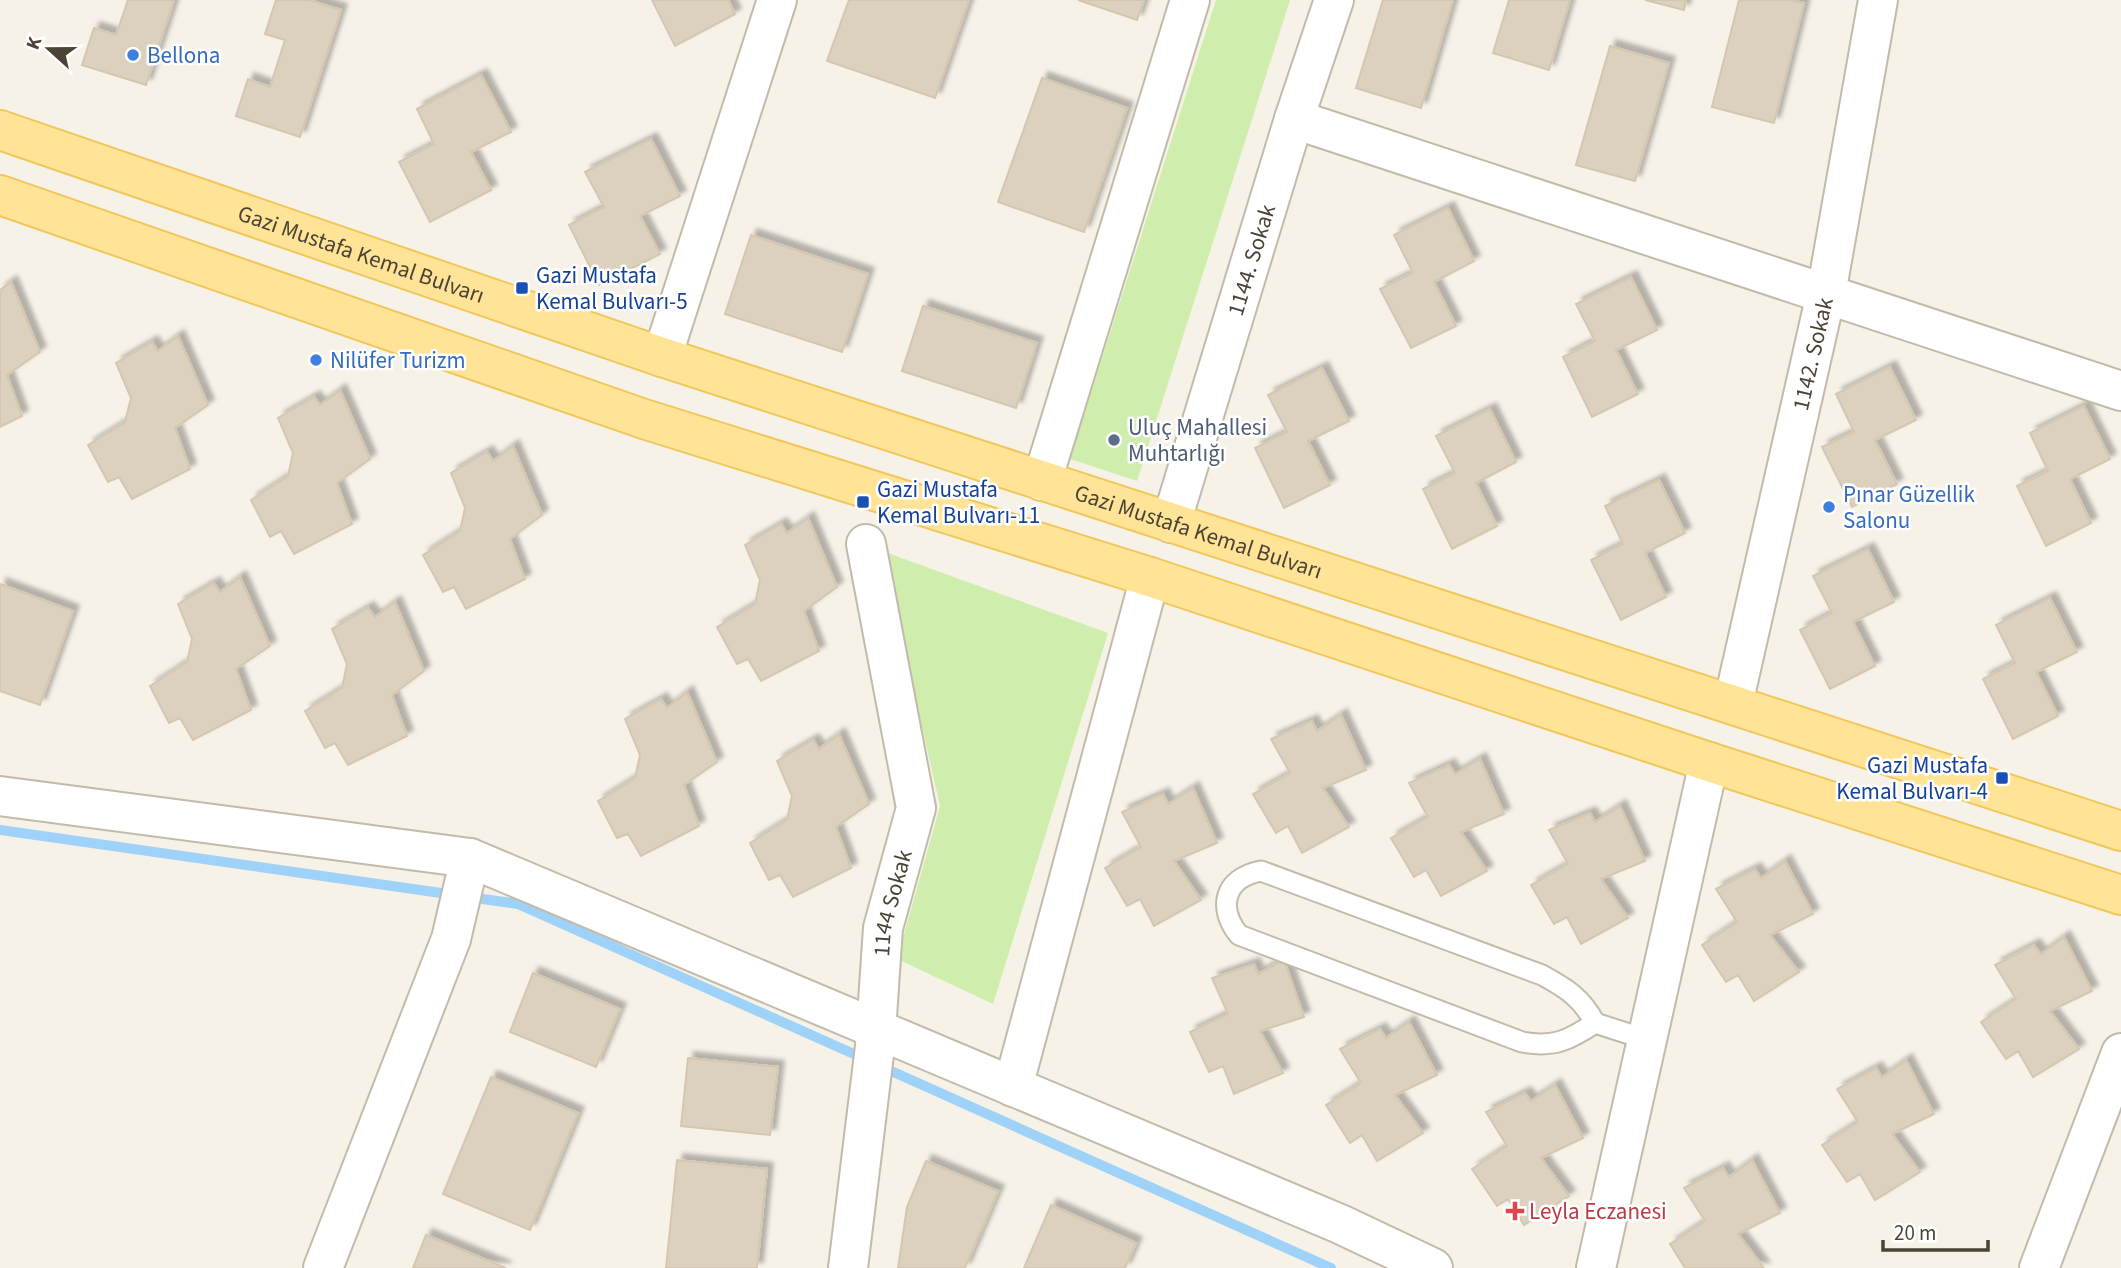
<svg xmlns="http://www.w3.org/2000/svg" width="2121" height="1268" font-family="'Source Sans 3',sans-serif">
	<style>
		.green { fill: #cfeead }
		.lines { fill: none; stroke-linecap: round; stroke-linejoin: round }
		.stream { stroke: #9fd2f9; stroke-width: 10 }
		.building { fill: #dcd1bf; stroke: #d5c7af; stroke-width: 2; filter: url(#shadow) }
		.service-casing { stroke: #c3baaa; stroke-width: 23 }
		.minor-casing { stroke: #c3baaa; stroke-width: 42 }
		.primary-casing { stroke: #f1c75b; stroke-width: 42 }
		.service { stroke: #fff; stroke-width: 19 }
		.minor { stroke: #fff; stroke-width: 38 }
		.primary { stroke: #ffe498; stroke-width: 38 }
		.shop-dot { fill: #3f7fe0; stroke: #fff; stroke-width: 2.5 }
		.transit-dot { fill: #1a4fb4; stroke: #fff; stroke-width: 2.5 }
		.service-dot { fill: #5c6f8a; stroke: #fff; stroke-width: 2.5 }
		.health-dot { fill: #e0444e; stroke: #fff; stroke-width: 2.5 }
		.labels { text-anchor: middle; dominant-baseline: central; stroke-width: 5; stroke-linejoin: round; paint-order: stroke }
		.shop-label { font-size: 23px; fill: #366cbe; stroke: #fff; text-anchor: start }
		.street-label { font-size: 23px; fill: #4b4336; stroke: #fff }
		.transit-label { font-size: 23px; fill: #164399; stroke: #fff; text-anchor: start }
		.service-label { font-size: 23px; fill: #4e5e75; stroke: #fff; text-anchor: start }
		.health-label { font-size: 23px; fill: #be3a42; stroke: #fff; text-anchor: start }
	</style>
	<defs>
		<filter id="shadow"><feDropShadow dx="6" dy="-6" stdDeviation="2" flood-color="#0004"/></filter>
	</defs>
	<rect width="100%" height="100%" fill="#f6f2e8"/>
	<path class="green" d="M1216,0h74l-153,481 -67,-22z
		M882,551l226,82 -115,371 -96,-45 43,-153z"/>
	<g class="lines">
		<path class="stream" d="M0,830l518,74 347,155
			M880,1066l451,202"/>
	</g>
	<path class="building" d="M128,0h46l-28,85 -64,-20 12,-37 22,7z
		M276,0h33l32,10 -41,127 -64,-21 12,-37 22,8 15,-47 -20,-6z
		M652,0h76l7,14 -60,32z
		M849,0h120l-34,98 -108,-37z
		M1078,0h66l-7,20z
		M1383,0h70l-32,108 -65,-20z
		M1509,0h61l-21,70 -56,-17z
		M1645,0h41l-2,10z
		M1739,0h51l14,3 -30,120 -62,-16z
		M1610,46l59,17 -34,118 -59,-16z
		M481,75l30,57 -40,20 20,38 -61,32 -31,-60 35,-18 -17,-35z
		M1042,78l85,30 -43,124 -86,-30z
		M651,139l29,57 -40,20 20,38 -61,31 -30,-60 35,-18 -19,-35z
		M1448,208l26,53 -40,21 22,44 -45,22 -31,-59 33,-16 -19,-38z
		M751,235l117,39 -26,78 -117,-38z
		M1631,277l26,53 -41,20 22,44 -46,23 -29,-60 32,-16 -19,-37z
		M11,282l29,70 -33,23 15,41 -22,11v-137z
		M923,306l114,37 -21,65 -114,-37z
		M178,336l30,69 -33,23 15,41 -58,30 -13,-22 -11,5 -20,-37 37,-23 6,-24 -15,-35 36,-21 6,9z
		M1890,367l26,53 -41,20 22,44 -45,23 -30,-60 32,-15 -18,-38z
		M1322,368l27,53 -41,20 22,44 -46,23 -29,-60 32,-16 -19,-37z
		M340,390l30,69 -33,24 15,41 -58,30 -13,-23 -11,6 -19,-37 37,-24 5,-23 -15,-35 36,-21 6,8z
		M2084,406l26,53 -40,20 21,44 -45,23 -29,-60 31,-15 -18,-38z
		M1490,409l26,53 -40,21 21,43 -45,23 -29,-60 32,-16 -19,-37z
		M513,446l29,69 -32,24 15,40 -59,30 -12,-22 -11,5 -20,-37 37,-24 5,-23 -14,-35 36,-21 6,9z
		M1659,480l26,53 -40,20 21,44 -45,23 -30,-60 32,-16 -18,-38z
		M808,518l29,69 -33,24 15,40 -58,30 -13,-22 -11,5 -20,-37 38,-23 5,-24 -15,-35 36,-21 6,9z
		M1868,549l26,53 -41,20 22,44 -45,23 -30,-59 32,-17 -19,-37z
		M240,577l30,69 -34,23 15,41 -58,30 -13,-22 -11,5 -19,-37 37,-24 5,-23 -14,-35 36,-21 6,9z
		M0,584l73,27 -33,94 -40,-14z
		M2050,598l27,54 -41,20 22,44 -45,23 -30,-60 32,-16 -19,-38z
		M395,602l29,69 -32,24 15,41 -59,29 -13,-22 -10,5 -20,-37 37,-23 5,-24 -15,-35 36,-21 7,9z
		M687,692l30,70 -33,23 15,41 -58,30 -13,-22 -11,4 -19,-37 37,-23 5,-23 -15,-36 36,-20 6,9z
		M1341,715l25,55 -43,18 26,39 -47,26 -14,-27 -12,7 -23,-39 37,-21 -19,-34 41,-18 5,10z
		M839,734l30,70 -33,23 15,41 -58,29 -13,-22 -11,5 -19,-37 37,-23 5,-24 -15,-35 36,-21 6,9z
		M1480,759l24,55 -43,18 26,39 -46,25 -15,-26 -12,7 -23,-39 37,-21 -19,-34 40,-18 6,9z
		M1193,788l24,55 -43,18 27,39 -47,26 -14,-27 -13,7 -22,-38 36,-21 -19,-35 41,-18 5,10z
		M1620,806l25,55 -44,18 27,39 -47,26 -14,-27 -13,7 -23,-39 37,-21 -19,-34 41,-17 5,9z
		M1785,861l28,53 -43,21 29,37 -45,29 -16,-26 -12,7 -24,-37 35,-23 -21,-33 39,-20 6,9z
		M2064,937l28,54 -42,20 29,38 -46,28 -15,-26 -12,8 -25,-37 35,-23 -21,-34 39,-20 7,9z
		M1284,960l20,57 -44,14 23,42 -49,21 -11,-28 -14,6 -19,-40 38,-18 -16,-36 42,-14 4,10z
		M533,973l87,36 -24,58 -86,-35z
		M1409,1022l28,53 -42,20 28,38 -46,28 -15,-26 -12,8 -24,-38 35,-22 -21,-34 40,-20 6,9z
		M688,1058l90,9 -8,68 -89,-9z
		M1906,1060l28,54 -42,20 28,38 -45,28 -15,-26 -13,8 -25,-37 36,-23 -21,-33 39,-21 6,9z
		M491,1077l87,36 -48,117 -87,-36z
		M1555,1085l28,53 -42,20 28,38 -45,29 -16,-26 -11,7 -25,-37 35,-23 -21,-34 39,-19 6,8z
		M677,1160l90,9 -10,99h-91z
		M1752,1160l28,53 -42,21 26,34h-79l-15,-24 35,-23 -21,-33 39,-20 6,9z
		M926,1161l72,30 -33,77h-67l9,-61z
		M1051,1205l85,38 -11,25h-101z
		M426,1235l80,33h-93z"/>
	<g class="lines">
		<defs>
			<path id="service" d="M1595,1023c-26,17 -41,25 -73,19l-283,-107c-22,-27 -15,-57 22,-64l281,104c24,13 40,23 53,48l53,17"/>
			<g id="minor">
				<path d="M1294,119l827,272"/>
				<path d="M662,357l115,-357"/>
				<path d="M1042,481l148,-481"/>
				<path id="s1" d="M1171,523l123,-404 40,-119"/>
				<path id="s2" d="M1733,704l93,-410 52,-294"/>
				<path d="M0,796l470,62 870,366 93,44"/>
				<path d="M1013,1087l137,-510"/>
				<path d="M323,1268l128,-329 19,-81"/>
				<path id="s3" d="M848,1268l27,-222 8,-118 33,-120 -50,-264"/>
				<path d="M1596,1268l113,-506"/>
				<path d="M2039,1268l82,-215"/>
			</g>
			<g id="primary">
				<path id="s4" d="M0,130l662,227 1459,474"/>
				<path d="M0,195l644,224 506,158 559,185 412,133"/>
			</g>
		</defs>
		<use href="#service" class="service-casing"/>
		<use href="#minor" class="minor-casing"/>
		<use href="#primary" class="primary-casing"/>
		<use href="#service" class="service"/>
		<use href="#minor" class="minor"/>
		<use href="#primary" class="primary"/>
	</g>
	<g class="shop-dot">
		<circle cx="133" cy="55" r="7"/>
		<circle cx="316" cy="360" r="7"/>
		<circle cx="1829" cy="507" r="7"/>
	</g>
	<g class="transit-dot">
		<rect x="515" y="281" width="14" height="14" rx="3.5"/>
		<rect x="856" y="495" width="14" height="14" rx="3.5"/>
		<rect x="1995" y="771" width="14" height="14" rx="3.5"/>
	</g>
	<circle class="service-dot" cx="1114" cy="440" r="7"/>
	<path class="health-dot" d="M1511.5 1200.5h7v7h7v7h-7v7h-7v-7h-7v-7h7z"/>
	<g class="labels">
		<g class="shop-label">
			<text x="147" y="55">Bellona</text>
			<text x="330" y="360">Nilüfer Turizm</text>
			<text x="1843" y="494">Pınar Güzellik<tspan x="1843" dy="26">Salonu</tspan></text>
		</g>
		<g class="street-label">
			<text stroke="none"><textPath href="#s4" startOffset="382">Gazi Mustafa Kemal Bulvarı</textPath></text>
			<text stroke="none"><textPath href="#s1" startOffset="275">1144. Sokak</textPath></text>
			<text stroke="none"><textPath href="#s2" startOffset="359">1142. Sokak</textPath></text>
			<text stroke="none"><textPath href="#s4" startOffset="1264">Gazi Mustafa Kemal Bulvarı</textPath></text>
			<text stroke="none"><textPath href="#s3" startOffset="368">1144 Sokak</textPath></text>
		</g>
		<g class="transit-label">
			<text x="536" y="275">Gazi Mustafa<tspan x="536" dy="26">Kemal Bulvarı-5</tspan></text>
			<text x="877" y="489">Gazi Mustafa<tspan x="877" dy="26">Kemal Bulvarı-11</tspan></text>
			<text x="1988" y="765" text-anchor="end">Gazi Mustafa<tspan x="1988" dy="26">Kemal Bulvarı-4</tspan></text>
		</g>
		<g class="service-label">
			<text x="1128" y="427">Uluç Mahallesi<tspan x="1128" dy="26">Muhtarlığı</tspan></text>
		</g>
		<g class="health-label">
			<text x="1529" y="1211">Leyla Eczanesi</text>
		</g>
	</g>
	<g transform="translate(49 49) rotate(291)" stroke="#ffffff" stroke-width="5" paint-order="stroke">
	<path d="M0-5L12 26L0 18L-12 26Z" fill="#4b4336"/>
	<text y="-10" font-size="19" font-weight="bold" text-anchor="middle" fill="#4b4336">K</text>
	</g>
	<path d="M1883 1240v10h105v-10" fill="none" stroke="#4b4336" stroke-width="3.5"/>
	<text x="1894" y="1240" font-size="21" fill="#4b4336" stroke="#ffffff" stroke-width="5" paint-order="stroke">20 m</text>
</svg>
